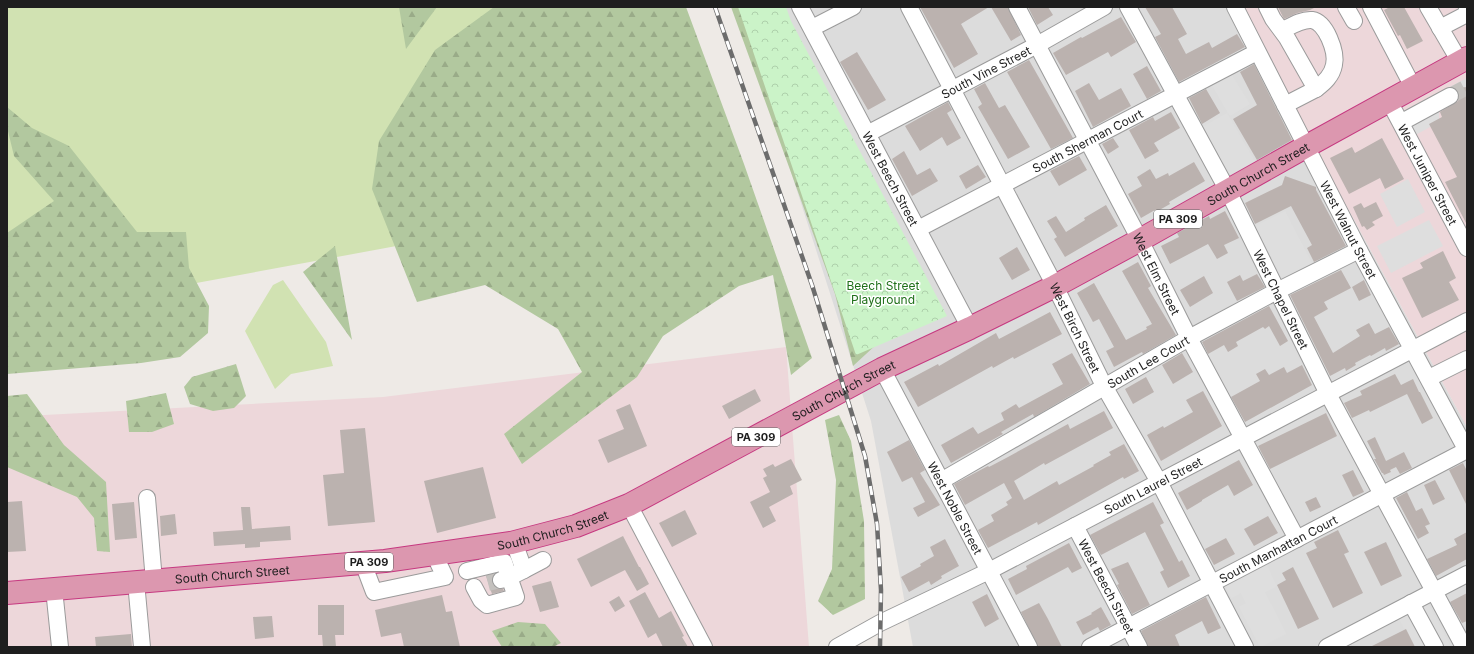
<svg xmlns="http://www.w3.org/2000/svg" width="1474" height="654" font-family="Inter,sans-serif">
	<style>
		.residential { fill: #dcdcdc }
		.commercial { fill: #edd7da }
		.grass { fill: #d1e2b2 }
		.forest { fill: url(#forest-firs) }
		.park { fill: url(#park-crowns) }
		.parking { fill: #dedede }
		.building { fill: #bbb2af }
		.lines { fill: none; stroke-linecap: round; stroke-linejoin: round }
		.minor-tunnel { stroke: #c4c1be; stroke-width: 16; stroke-dasharray: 16 8; stroke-linecap: butt }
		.minor-casing { stroke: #9b9b9b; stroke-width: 18 }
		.highway-casing { stroke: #c63980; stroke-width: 24 }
		.minor { stroke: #fff; stroke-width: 16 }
		.highway { stroke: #dc97af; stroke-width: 22 }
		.rail-casing { stroke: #6c6c6c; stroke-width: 4.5 }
		.rail { stroke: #fff; stroke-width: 3; stroke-dasharray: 9; stroke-linecap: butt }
		.labels { text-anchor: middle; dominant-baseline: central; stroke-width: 3; stroke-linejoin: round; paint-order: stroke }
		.shield { fill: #fff; stroke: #626262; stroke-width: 1 }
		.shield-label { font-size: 11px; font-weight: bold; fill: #1e1e1e }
		.street-label { font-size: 12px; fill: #1e1e1e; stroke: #fff }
		.park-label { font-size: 12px; fill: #1f7019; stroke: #fff }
	</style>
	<defs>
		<pattern id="forest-firs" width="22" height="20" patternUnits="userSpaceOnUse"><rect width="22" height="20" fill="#b2c89f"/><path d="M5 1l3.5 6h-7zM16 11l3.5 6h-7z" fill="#99ab88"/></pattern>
		<pattern id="park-crowns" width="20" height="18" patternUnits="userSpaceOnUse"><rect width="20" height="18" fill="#cbf3c8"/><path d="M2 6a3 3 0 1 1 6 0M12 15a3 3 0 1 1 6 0" fill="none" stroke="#aed0ab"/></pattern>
	</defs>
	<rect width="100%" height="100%" fill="#eeeae6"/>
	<path class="residential" d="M738,7h500l229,420v220h-554l-42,-226z"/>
	<path class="commercial" d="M1238,7h229v420z
		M786,347l23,300h-802v-230l376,-20z"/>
	<path class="grass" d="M7,7h669l-139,213 -530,98z
		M283,280l43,62 7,24 -42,8 -16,15 -30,-58 28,-46z"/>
	<path class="forest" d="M399,7h38l-31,42z
		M494,7h192l58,157 68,194 -21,17 -18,-100 -34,11 -76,50 -26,41 -115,87 -18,-30 78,-62 -24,-43 -73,-44 -68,17 -45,-113 7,-48 56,-91z
		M731,7h11l136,336 -25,23 -18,-72z
		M7,107l25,21 37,18 68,86h49l3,36 20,38 -1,27 -28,24 -39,6 -134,11v-141l47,-32 -40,-45 -7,-29z
		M335,246l17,94 -49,-68z
		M236,364l10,32 -12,12 -21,3 -23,-7 -6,-17 8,-10z
		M166,393l8,31 -22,8h-23l-3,-31z
		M27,394l37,51 42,37 4,70 -13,-1 -3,-33 -17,-21 -70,-30v-71z
		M839,415l12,26 13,80 1,78 -32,16 -15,-14 14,-32 4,-89 -11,-60z
		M518,622l27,2 16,19 -8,4h-51l-10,-16z"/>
	<path class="park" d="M738,7h48l5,14 156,295 -91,39z"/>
	<path class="parking" d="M1230,72l20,32 -20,12 -19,-32z
		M1467,78v15l-14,6 -14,12v11l-27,15 -11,-25z
		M1227,113l29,50 -28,16 -29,-50z
		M1408,179l17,33 -28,15 -17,-33z
		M1285,211l29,56 -30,16 -29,-57z
		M1429,220l14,26 -52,27 -14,-27z
		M1264,560l13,26 -12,6 21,42 -26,13 -21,-40 7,-4 -5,-10 -10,5 -8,-17z
		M1428,603l23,44h-36l-16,-28z"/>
	<path class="building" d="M920,7h69l-28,17 17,30 -24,14z
		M991,7h17l13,28 -10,6z
		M1028,7h20l5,8 -16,10z
		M1145,7h27l15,27 -9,5 8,15 23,-12 3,6 25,-14 8,13 -66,35 -24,-45 6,-3z
		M1278,7h38l-6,3 -13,3 -13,6z
		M1390,7h14l19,34 -16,8 -7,-14 -2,1 -14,-26z
		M1121,17l15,25 -25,15 -3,-5 -42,23 -13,-22 28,-16 1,1z
		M857,52l29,48 -18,10 -28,-48z
		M1029,60l44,78 -22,11 -44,-77z
		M1254,64l38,76 -35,20 -24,-41 24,-14 -17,-33z
		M1147,66l14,25 -14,8 -14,-25z
		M985,83l14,25 6,-3 25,42 -22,12 -30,-52 4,-3 -8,-15z
		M1089,83l10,17 22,-12 10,18 -38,21 -18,-36z
		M1467,87v138l-22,-43 12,-5 -28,-53 13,-7 -2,-5 18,-11 1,-5 -3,-8z
		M1206,89l14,24 -18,11 -13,-26z
		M948,102l4,8 -5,3 14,25 -14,8 -5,-9 -22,14 -15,-25z
		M1171,112l9,16 -26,15 5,8 -14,8 -16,-29 24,-13 2,4z
		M1113,138l6,9 -11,7 -6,-10z
		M1382,138l22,41 -19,10 -5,-11 -31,16 -19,-36 22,-11 3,6z
		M904,151l13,24 13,-7 8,13 -26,15 -20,-37z
		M1079,156l8,14 -28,16 -9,-15z
		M1194,162l11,19 -36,21 1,2 -14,8 -1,-2 -14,8 -13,-24 14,-8 -5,-9 13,-8 6,10 12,-6 1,3z
		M978,165l8,12 -20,12 -7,-13z
		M1285,176l31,11v3l30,56 -32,16 -7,-14 5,-3 -21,-39 -36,18 -10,-21 37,-18z
		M1376,202l7,14 -11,6 3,3 -8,5 -3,-4 -2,1 -9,-20 8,-4 3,5z
		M1106,205l12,21 -53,31 -11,-18 3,-2 -10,-16 9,-5 10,16 19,-12 -1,-2z
		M1225,211l14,27 -15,7 4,8 -11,6 -9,-15 -38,20 -9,-18 18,-9 -2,-4 21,-11 11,-6 1,3z
		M1017,247l13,23 -18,10 -13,-22z
		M1443,251l13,27 -7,4 10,18 -37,18 -20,-40 21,-10 -3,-5z
		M1138,262l13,24 -3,2 28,47 -33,19 -1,-2 -28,15 -8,-16 8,-4 -15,-28 -6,3 -16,-29 17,-10 32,57 21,-11 -1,-2 6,-3 -30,-53z
		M1341,270l10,18 -27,14 4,7 -14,8 19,36 27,-17 -4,-6 13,-7 6,11 14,-7 10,17 -13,7 -1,-3 -14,8 -1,-1 -15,8 1,2 -10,6 -1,-3 -15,8 -40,-81z
		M1257,274l8,13 -28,14 -10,-19 13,-7 3,6z
		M1204,276l9,17 -23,14 -10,-17z
		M1364,280l7,15 -12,6 -7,-14z
		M1269,306l19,35 -8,5 -11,-20 -4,3 -2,-2 -27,15 2,4 -10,6 -4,-7 -16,9 -6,-12z
		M1050,312l12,22 -48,25 -1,-2 -20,11 -1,-2 -74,41 -14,-25 34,-18 1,2 57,-33 3,6z
		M1072,353l18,31 -56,33 -1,-3 -32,18 2,2 -52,29 -10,-18 32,-18 5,7 26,-14 -3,-7 15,-9 3,4 44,-24 -11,-20z
		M1182,353l11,19 -20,12 -11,-19z
		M1302,365l10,20 -67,37 -14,-25 29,-16 -4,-7 9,-5 4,6 15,-8 3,6z
		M1395,374l6,11 12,-6 6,13h1l13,26 -11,6 -15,-30 -37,18 -1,-2 -17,8 -8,-15 18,-8 -2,-4z
		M1146,377l8,15 -21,12 -8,-15z
		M755,389l6,12 -32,18 -7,-13z
		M1203,391l19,35 -61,35 -14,-26 16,-9 1,2 29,-16 -7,-12z
		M630,404l17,42 -39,17 -10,-23 26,-11 -8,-19z
		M1104,411l9,17 -68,37 -1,-2 -30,18 10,19 33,-19 2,4 35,-19 -1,-1 18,-10 -2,-3 15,-8 15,27 -15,8 -1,-2 -18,10 -67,38 -1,-3 -49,26 -10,-18 16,-9 -3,-6 17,-10 -2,-3 6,-4 -8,-15 -39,22 -11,-21 34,-18 1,1 19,-10 60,-33 2,5z
		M1326,413l11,23 -67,33 -12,-23z
		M365,428l10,94 -47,4 -5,-51 21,-2 -4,-43z
		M1375,437l11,24 18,-9 8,16 -12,6 -4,-7 -6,3 1,2 -7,3 -1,-2h-1l-8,-14h2l-9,-18z
		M909,440l16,30 -5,3 20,32 -22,12 -5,-9 12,-6 -13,-25 -10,5 -15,-30z
		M791,459l11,21 -12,6 3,8 -24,13 7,14 -13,7 -13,-26 20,-10 -7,-14 4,-2 -4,-7 10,-5 2,3z
		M1239,460l14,25 -19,11 -6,-11 -26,15v1l-15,9 -9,-17z
		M1463,463l4,8v35l-18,-36z
		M483,467l13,51 -59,15 -13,-52z
		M1353,470l11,22 -11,5 -11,-22z
		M1435,480l10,19 -12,6 -9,-20z
		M1407,492l9,19 6,-3 8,16 -5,2 4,7 -11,6 -22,-41z
		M1316,497l5,10 -11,5 -5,-10z
		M22,501l4,50 -19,1v-50z
		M134,502l3,36 -22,2 -3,-36z
		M1153,502l11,21 -4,2 19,37 3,-2 8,16 -22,12 -8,-16 4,-2 -19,-38 -44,23 -11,-20z
		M241,507h9l2,22 38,-3 1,14 -31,2v5l-15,1v-4l-31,2 -1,-14 30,-2z
		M685,510l12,24 -25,13 -13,-24z
		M175,514l2,20 -16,2 -1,-20z
		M1268,516l10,17 -24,13 -10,-17z
		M1338,530l11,22 -5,2 19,39 -30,15 -27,-55 11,-5 -3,-6z
		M1467,532v27l-31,17 -9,-17 30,-14 -3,-6z
		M623,536l16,31h1l9,17 -12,7 -12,-21 -34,17 -14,-28z
		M1226,538l9,16 -21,11 -9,-16z
		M945,539l14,27 -18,10 1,2 -11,7 -2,-4 -20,11 -8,-15 20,-11 -1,-2 14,-8 -4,-9z
		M1386,542l16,34 -21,10 -17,-34z
		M1069,543l13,25 -10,5 -4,-6 -52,28 -8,-16 19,-10 -1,-3z
		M1128,562l22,43 -18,9 -15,-29 2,-1 -8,-15z
		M1293,567l26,52 -21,10 -21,-44 9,-5 -4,-7z
		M494,574l-2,4v5l3,4 8,2 1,2 -12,3 -6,-18z
		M551,581l8,26 -19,5 -8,-26z
		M645,592l14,26 12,-7 13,25 -2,1 6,10h-25l-7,-14 -8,5 -19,-37z
		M1467,593v28l-5,2 -12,-21z
		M987,594l12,25 -14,8 -13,-25z
		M442,595l4,17 6,-1 8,36h-56l-3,-14 -20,4 -6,-27z
		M619,596l6,10 -10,6 -6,-10z
		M1206,597l15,31 -13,6 -6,-13 -27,14 5,12h-32l-7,-16z
		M1039,603l9,16 14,28h-24l-17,-35z
		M318,605h26v30h-9l1,12h-13l-1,-12h-4z
		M1101,607l10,18 -11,6 -2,-4 -15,8 -7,-13 16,-8 -1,-1z
		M272,616l2,21 -19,2 -2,-22z
		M1406,629l9,18h-45z
		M131,634l1,13h-36l-1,-10z"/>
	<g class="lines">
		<path class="minor-tunnel" d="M1450,96l17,-9
			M488,583l12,-3"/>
		<defs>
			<g id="minor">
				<path id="s1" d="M800,7l170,321"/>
				<path id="s2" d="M909,7l146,279 49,100 55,96 86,165"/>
				<path id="s3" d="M1017,7l123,233 49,98 108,201"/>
				<path id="s4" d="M1128,7l100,184 100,203 136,253"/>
				<path id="s5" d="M1235,7l124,243 108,201"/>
				<path d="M1267,7l6,12 14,19 29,51 -31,16"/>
				<path d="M1346,7l8,14"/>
				<path d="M1371,7l42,80"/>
				<path d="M1428,7l32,55"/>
				<path d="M812,28l41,-21"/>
				<path d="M1440,28l25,-13 2,-5"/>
				<path d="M1283,30c8,-4 19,-11 29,-10 14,2 25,32 22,45 -2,11 -10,18 -18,24"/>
				<path id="s6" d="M1389,101l78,147"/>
				<path d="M1402,122l48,-26"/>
				<path id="s7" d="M867,134l170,-89 67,-38"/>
				<path id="s8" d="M918,229l339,-177"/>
				<path id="s9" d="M882,369l147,278"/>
				<path d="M1429,378l38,-19"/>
				<path id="s10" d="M941,481l248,-143 88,-47 82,-41"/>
				<path d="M147,498l7,83"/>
				<path d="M629,505l75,142"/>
				<path id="s11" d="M1075,526l64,121"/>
				<path d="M363,563l11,29 71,-15 -11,-23"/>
				<path d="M524,570l19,-10"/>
				<path d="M467,571l37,-9 12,35 -29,8 -6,-5 -7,-13"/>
				<path d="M501,580l9,-3 14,-7 -10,-28"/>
				<path d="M136,582l6,65"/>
				<path d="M54,589l6,58"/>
				<path d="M1411,603l24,44"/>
				<path id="s12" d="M837,647l43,-24 109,-52 478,-250"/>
				<path id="s13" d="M1090,647l377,-197"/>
				<path d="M1327,647l140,-73"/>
			</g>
			<g id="highway">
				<path id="s14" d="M7,593l378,-32 126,-18 65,-17 53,-21 253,-136 88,-41 85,-42 85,-46 167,-94 160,-88"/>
			</g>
		</defs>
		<use href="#minor" class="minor-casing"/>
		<use href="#highway" class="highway-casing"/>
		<use href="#minor" class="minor"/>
		<use href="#highway" class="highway"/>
		<defs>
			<path id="rail" d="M715,7l97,278 53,171 12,68 4,66 -1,57"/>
		</defs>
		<use href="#rail" class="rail-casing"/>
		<use href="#rail" class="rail"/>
	</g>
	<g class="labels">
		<g class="shield">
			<rect x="1154" y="210" width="48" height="18" rx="3"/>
			<rect x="732" y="428" width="48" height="18" rx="3"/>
			<rect x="345" y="553" width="48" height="18" rx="3"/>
		</g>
		<g class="shield-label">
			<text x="1178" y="219">PA 309</text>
			<text x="756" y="437">PA 309</text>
			<text x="369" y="562">PA 309</text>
		</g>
		<g class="street-label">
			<text stroke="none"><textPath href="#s7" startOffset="134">South Vine Street</textPath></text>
			<text stroke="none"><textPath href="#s8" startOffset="191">South Sherman Court</textPath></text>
			<text stroke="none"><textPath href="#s14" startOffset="1342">South Church Street</textPath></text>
			<text stroke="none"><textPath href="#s6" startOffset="83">West Juniper Street</textPath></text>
			<text stroke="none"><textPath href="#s1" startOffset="194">West Beech Street</textPath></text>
			<text stroke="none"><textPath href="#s5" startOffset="250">West Walnut Street</textPath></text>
			<text stroke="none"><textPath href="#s3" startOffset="301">West Elm Street</textPath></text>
			<text stroke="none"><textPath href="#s4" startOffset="330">West Chapel Street</textPath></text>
			<text stroke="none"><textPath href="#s2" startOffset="361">West Birch Street</textPath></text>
			<text stroke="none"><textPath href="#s10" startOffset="239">South Lee Court</textPath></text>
			<text stroke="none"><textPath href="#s14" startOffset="874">South Church Street</textPath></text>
			<text stroke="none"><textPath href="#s12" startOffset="355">South Laurel Street</textPath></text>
			<text stroke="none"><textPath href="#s9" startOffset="157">West Noble Street</textPath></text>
			<text stroke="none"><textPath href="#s14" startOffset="550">South Church Street</textPath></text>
			<text stroke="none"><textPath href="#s13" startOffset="212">South Manhattan Court</textPath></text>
			<text stroke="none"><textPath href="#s14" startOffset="226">South Church Street</textPath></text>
			<text stroke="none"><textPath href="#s11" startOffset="68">West Beech Street</textPath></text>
		</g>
		<g class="park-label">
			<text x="883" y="285">Beech Street<tspan x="883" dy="14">Playground</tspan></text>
		</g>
	</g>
	<rect width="1474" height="654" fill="none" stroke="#1e1e1e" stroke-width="16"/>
</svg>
